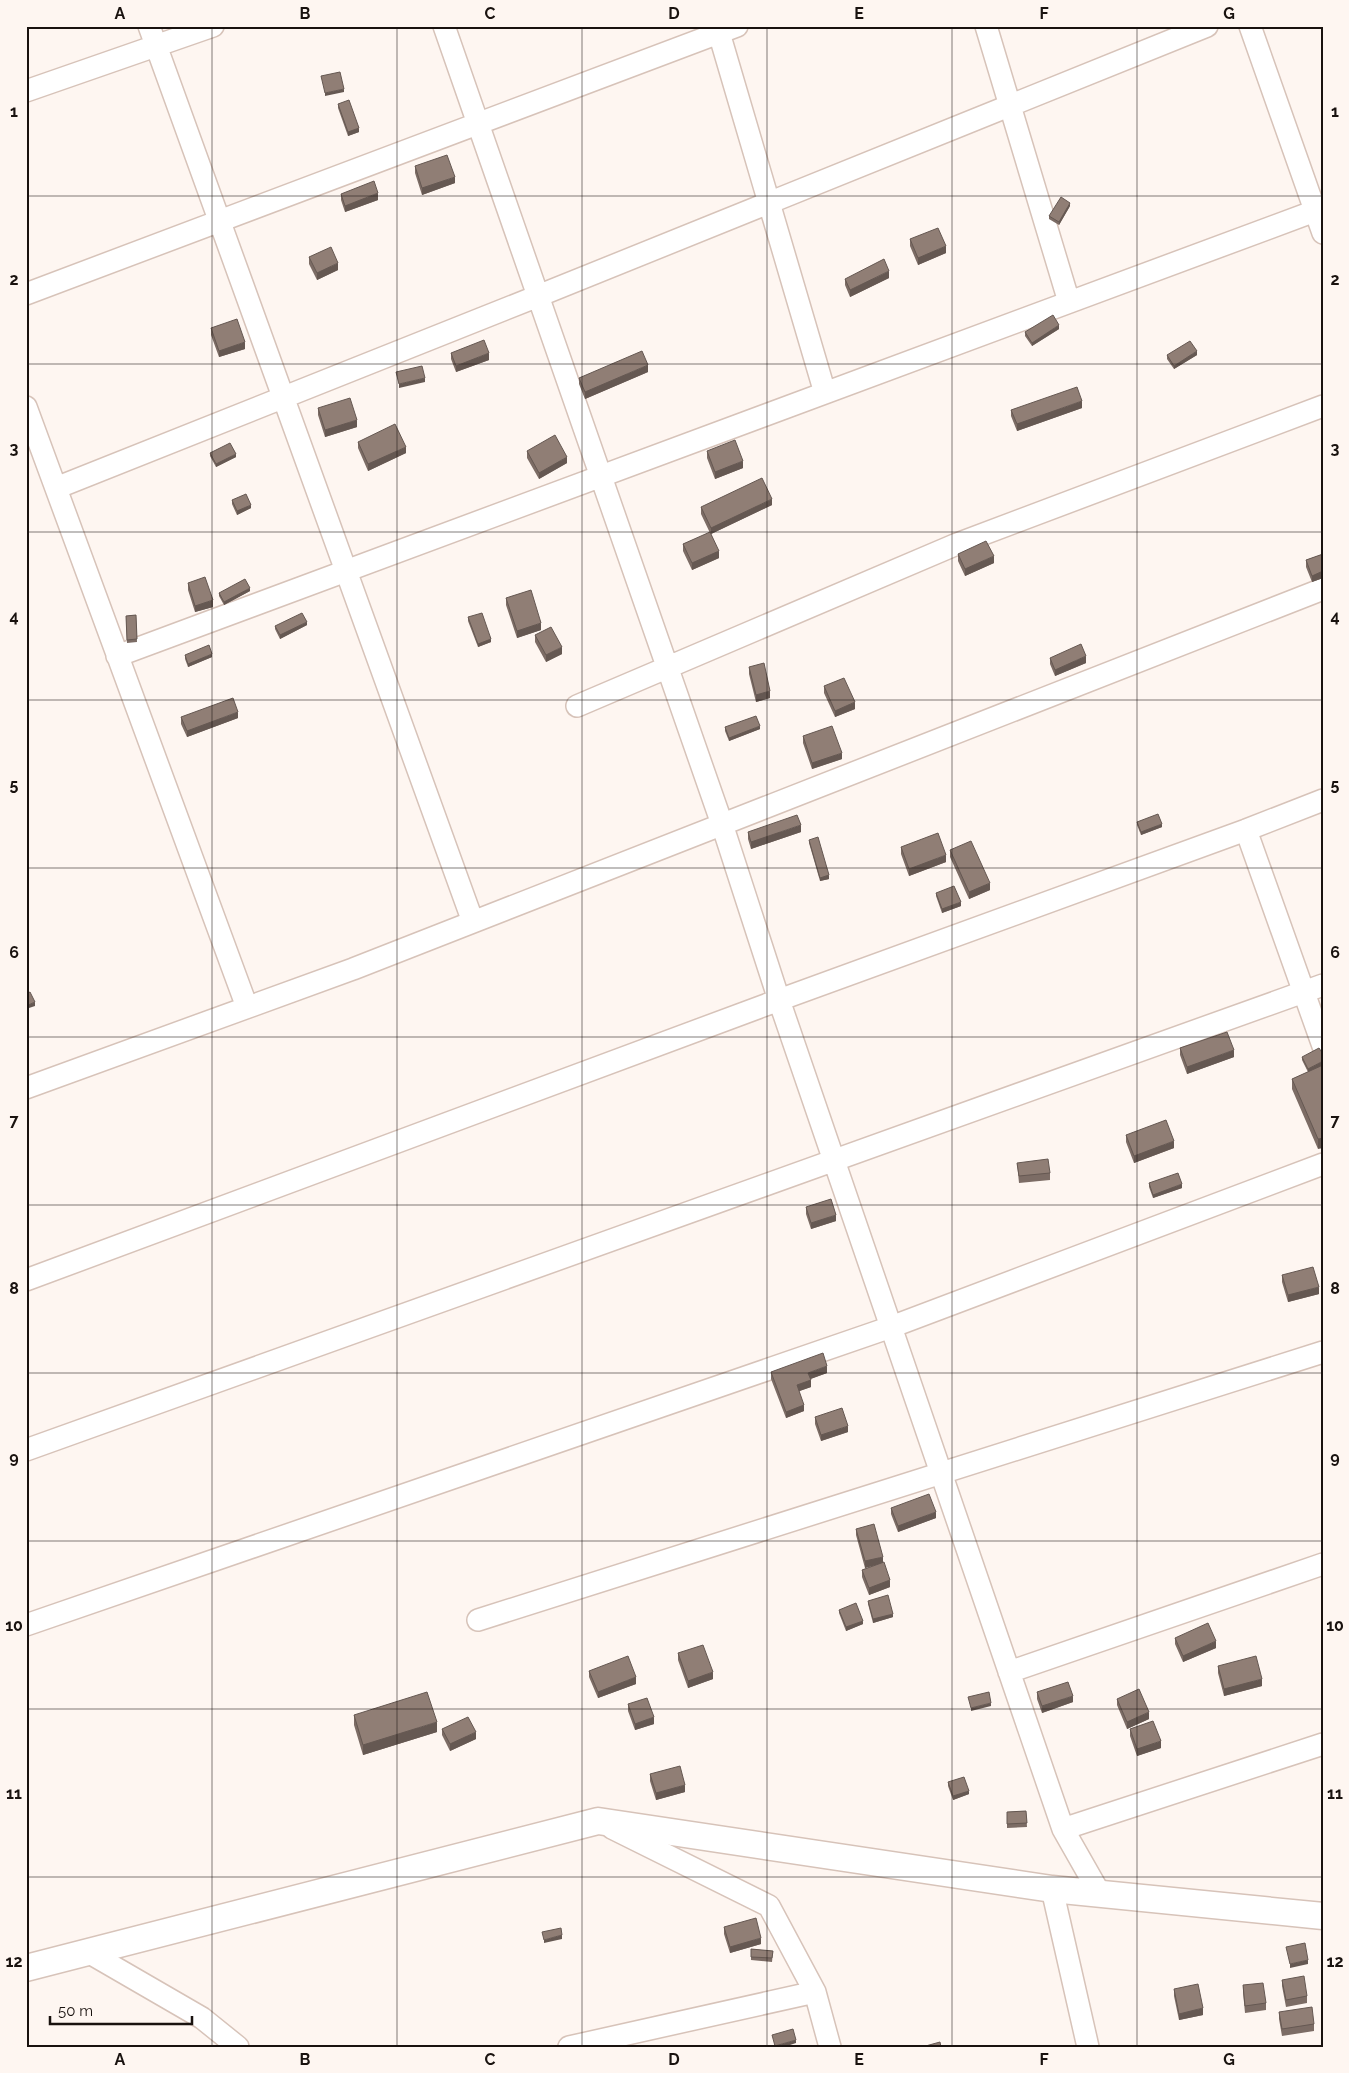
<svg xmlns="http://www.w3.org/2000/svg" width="1349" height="2073" font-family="Raleway,sans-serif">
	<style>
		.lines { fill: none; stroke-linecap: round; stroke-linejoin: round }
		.minor-casing { stroke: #d7c3b9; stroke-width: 24 }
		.tertiary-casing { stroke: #d7c3b9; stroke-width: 29 }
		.minor { stroke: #fff; stroke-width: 21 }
		.tertiary { stroke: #fff; stroke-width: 26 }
		.wall { fill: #7c6c65 }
		.shaded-wall { fill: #655852 }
		.building { fill: #907e75; stroke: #655852 }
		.grid { fill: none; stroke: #19120f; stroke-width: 1; stroke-opacity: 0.55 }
		.neatline { fill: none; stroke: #19120f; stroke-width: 2 }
		.grid-label { font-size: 16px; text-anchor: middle; font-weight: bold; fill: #19120f }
	</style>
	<rect width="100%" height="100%" fill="#fef6f1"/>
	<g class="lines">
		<defs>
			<path id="minor" d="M149,26l324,896
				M444,26l278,798 57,176 284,829 37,65
				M717,26l108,367
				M986,26l83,276
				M1250,26l73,207
				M26,91l187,-65
				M26,294l711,-268
				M26,407l221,600
				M56,488l482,-192 669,-270
				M117,656l1206,-448
				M577,706l380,-162 366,-138
				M1246,830l77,216
				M26,1088l327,-119 970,-380
				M26,1280l753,-280 467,-170 77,-30
				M26,1450l1297,-465
				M478,1620l845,-268
				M26,1625l865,-298 432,-163
				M1009,1672l314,-108
				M612,1828l157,78 46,86 15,55
				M1063,1829l260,-85
				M1052,1889l36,158
				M88,1952l114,66 36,29
				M569,2047l246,-55"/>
			<path id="tertiary" d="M26,1968l572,-147 454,68 271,27"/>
		</defs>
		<use href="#minor" class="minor-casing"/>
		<use href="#tertiary" class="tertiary-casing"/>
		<use href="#minor" class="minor"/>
		<use href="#tertiary" class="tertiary"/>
	</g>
	<path class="wall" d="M338,104l21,28 -11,4 -10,-28z
		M415,166l40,17 -33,12 -7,-22z
		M341,194l37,6 -33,12 -4,-12z
		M1070,206l-11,19 -10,-6v-3z
		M910,239l36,14 -28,12 -8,-19z
		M309,257l29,13 -21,10 -8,-16z
		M889,278l-39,19 -5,-12v-6z
		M211,328l34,21 -26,8 -8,-22z
		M1059,329l-27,17 -7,-10v-4z
		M451,353l38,7 -33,12 -5,-13z
		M1167,355h30l-23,14 -7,-10z
		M648,372l-63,27 -6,-15v-6z
		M318,408l39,19 -32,10 -7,-22z
		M1082,408l-65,23 -6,-15v-6z
		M358,442l48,11 -38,18 -10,-23z
		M527,451l40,12 -28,16 -12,-21z
		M707,451l36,17 -28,11 -8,-21z
		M210,453l26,4 -20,10 -6,-11z
		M232,500l19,8 -14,7 -5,-11z
		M772,505l-61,29 8,24 -27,12 -9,-19v-7l27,-11 -9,-19v-7z
		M958,554l36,9 -29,13 -7,-15z
		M1323,554v24l-11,4 -6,-15v-7z
		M188,583l25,24 -18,5 -7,-22z
		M250,591l-26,14 -5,-9v-3z
		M506,598l35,32 -24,8 -11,-33z
		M136,615l1,27 -10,1 -1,-27z
		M468,617l23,25 -13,5 -10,-26z
		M307,625l-27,14 -5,-10v-3z
		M535,635l27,19 -16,8 -11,-20z
		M185,655l27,2 -24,10 -3,-8z
		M1050,658l36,5 -31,13 -5,-12z
		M749,667l21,31 -14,4 -7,-28z
		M824,686l31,23 -20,8 -11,-24z
		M181,717l57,1 -51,19 -6,-13z
		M725,727l35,2 -31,12 -4,-10z
		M803,736l39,23 -30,10 -9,-26z
		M1137,822l25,5 -21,8 -4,-10z
		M748,832h53l-50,17 -3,-10z
		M809,840l20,39 -9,2 -11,-38z
		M901,847l45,15 -37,14 -8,-22z
		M950,850l40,40 -21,9 -19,-42z
		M936,893l25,13 -19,7 -6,-17z
		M1180,1048l54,9 -47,17 -7,-19z
		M1302,1057l13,11 8,-3 -5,84 -26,-60v-10l16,-7 -6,-12z
		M1126,1135l48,13 -40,15 -8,-21z
		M1017,1163l33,10v7l-31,3z
		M1149,1183l33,5 -29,10 -4,-11z
		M806,1207l30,14 -25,8 -5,-15z
		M1282,1275l37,19 -31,8 -6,-20z
		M771,1372l56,1 -17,6 1,8 -12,4 5,20 -18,7 -15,-39z
		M815,1417l33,15 -27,9 -6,-17z
		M891,1508l45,10 -38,14 -7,-18z
		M856,1529l27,34 7,24 -21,8 -7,-18v-7l14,-5 -11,3 -9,-33z
		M868,1601l25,16 -20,6 -5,-19z
		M839,1610l24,14 -17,7 -7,-18z
		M1175,1638l41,10 -33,14 -8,-18z
		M678,1653l35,26 -25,9 -10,-28z
		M1218,1666l44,20 -38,10 -6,-23z
		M589,1671l47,13 -38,14 -9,-21z
		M1037,1692l36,10 -31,11 -5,-14z
		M1117,1699l32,20 -22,10 -10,-24z
		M628,1704l26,20 -19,6 -7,-19z
		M354,1715l83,17 -74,23 -9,-30z
		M442,1729l34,10 -26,12 -8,-16z
		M1130,1729l31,19 -24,8 -7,-20z
		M650,1774l35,18 -29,8 -6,-19z
		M948,1782l21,12 -16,6 -5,-14z
		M1026,1811l1,16 -20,1v-16z
		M724,1927l37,17 -31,9 -6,-19z
		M751,1949l22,2 -1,11 -21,-2z
		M1282,1980l25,16v7l-21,4 -4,-21z
		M1243,1985l23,18v7l-21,3 -2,-21z
		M1174,1989l29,26 -24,5 -5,-24z
		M1279,2012l35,12v7l-32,5 -3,-17z"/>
	<path class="shaded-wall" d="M344,89v3l-19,4v-3z
		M359,128v4l-11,4v-4z
		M455,177v6l-33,12v-7z
		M378,193v7l-33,12v-6z
		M1070,203v3l-11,19v-3z
		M946,246v7l-28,12v-7z
		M338,263v7l-21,10v-7z
		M889,271v7l-39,19v-7z
		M1059,325v4l-27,17v-3z
		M245,342v7l-26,8v-6z
		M1197,351v4l-23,14v-3z
		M489,353v7l-33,12v-6z
		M648,365v7l-63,27v-7z
		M425,378v4l-26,6v-4z
		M1082,401v7l-65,23v-7z
		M357,420v7l-32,10v-7z
		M406,447v6l-38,18v-7z
		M236,454v3l-20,10v-3z
		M567,457v6l-28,16v-6z
		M743,461v7l-28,11v-7z
		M772,499v6l-61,29v-6z
		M251,505v3l-14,7v-4z
		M719,551v7l-27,12v-7z
		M994,556v7l-29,13v-7z
		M1323,571v7l-11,4v-6z
		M250,588v3l-26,14v-3z
		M213,600v7l-18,5v-6z
		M307,622v3l-27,14v-4z
		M541,623v7l-24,8v-7z
		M491,639v3l-13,5v-3z
		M562,647v7l-16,8v-7z
		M212,654v3l-24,10v-3z
		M1086,656v7l-31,13v-6z
		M770,691v7l-14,4v-7z
		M855,702v7l-20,8v-6z
		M238,712v6l-51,19v-6z
		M760,726v3l-31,12v-3z
		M842,753v6l-30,10v-6z
		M1162,824v3l-21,8v-3z
		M801,825v7l-50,17v-7z
		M946,855v7l-37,14v-7z
		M829,875v4l-9,2v-3z
		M990,883v7l-21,9v-7z
		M961,902v4l-19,7v-4z
		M35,1002v4l-9,3v-3z
		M1234,1050v7l-47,17v-7z
		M1323,1061v4l-15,7v-3z
		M1323,1138v10l-5,1v-10z
		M1174,1141v7l-40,15v-7z
		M1182,1184v4l-29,10v-3z
		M836,1215v6l-25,8v-6z
		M1319,1287v7l-31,8v-7z
		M827,1366v7l-19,7v-7z
		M811,1380v7l-14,5v-7z
		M804,1405v6l-18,7v-6z
		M848,1426v6l-27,9v-6z
		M936,1512v6l-38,14v-6z
		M883,1557v6l-18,5v-7z
		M890,1580v7l-21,8v-7z
		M893,1614v3l-20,6v-4z
		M863,1621v3l-17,7v-4z
		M1216,1641v7l-33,14v-6z
		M713,1672v7l-25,9v-7z
		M636,1677v7l-38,14v-6z
		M1262,1679v7l-38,10v-7z
		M1073,1696v6l-31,11v-7z
		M991,1703v3l-20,5v-3z
		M1149,1712v7l-22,10v-7z
		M654,1717v7l-19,6v-6z
		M437,1722v10l-74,23v-10z
		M476,1732v7l-26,12v-7z
		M1161,1741v7l-24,8v-7z
		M685,1785v7l-29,8v-7z
		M969,1791v3l-16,6v-4z
		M562,1935v4l-18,4v-3z
		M761,1938v6l-31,9v-6z
		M1308,1960v4l-18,4v-4z
		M1203,2008v7l-24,5v-6z
		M796,2040v3l-12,4h-9v-1z"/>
	<path class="building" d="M340,72l4,17 -19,4 -4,-17z
		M349,100l10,28 -11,4 -10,-28z
		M447,155l8,22 -33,11 -7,-22z
		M374,181l4,12 -33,13 -4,-12z
		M1061,197l9,6 -11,19 -10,-6z
		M938,228l8,18 -28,12 -8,-19z
		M331,247l7,16 -21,10 -8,-16z
		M884,259l5,12 -39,19 -5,-11z
		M1053,315l6,10 -27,18 -7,-11z
		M237,319l8,23 -26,9 -8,-23z
		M484,340l5,13 -33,13 -5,-13z
		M1190,341l7,10 -23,15 -7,-11z
		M642,351l6,14 -63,27 -6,-14z
		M422,366l3,12 -26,6 -3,-12z
		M1077,387l5,14 -65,23 -6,-14z
		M350,398l7,22 -32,10 -7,-22z
		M395,424l11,23 -38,17 -10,-22z
		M555,435l12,22 -28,16 -12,-22z
		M735,440l8,21 -28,11 -8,-21z
		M230,443l6,11 -20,10 -6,-11z
		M762,478l10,21 -61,29 -10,-21z
		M246,494l5,11 -14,6 -5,-11z
		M710,532l9,19 -27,12 -9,-19z
		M986,541l8,15 -29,13 -7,-15z
		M1323,554v17l-11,5 -6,-16z
		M205,577l8,23 -18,6 -7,-23z
		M245,579l5,9 -26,14 -5,-9z
		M531,590l10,33 -24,8 -11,-33z
		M302,613l5,9 -27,13 -5,-9z
		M482,613l9,26 -13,5 -10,-27z
		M136,615l1,24 -10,1 -1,-24z
		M551,627l11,20 -16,8 -11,-20z
		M1081,644l5,12 -31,14 -5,-12z
		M209,645l3,9 -24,10 -3,-9z
		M764,663l6,28 -14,4 -7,-28z
		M844,678l11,24 -20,9 -11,-25z
		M233,698l5,14 -51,19 -6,-14z
		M756,716l4,10 -31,12 -4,-11z
		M832,726l10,27 -30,10 -9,-27z
		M1158,814l4,10 -21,8 -4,-10z
		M797,815l4,10 -50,17 -3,-10z
		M938,833l8,22 -37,14 -8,-22z
		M818,837l11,38 -9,3 -11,-38z
		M971,841l19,42 -21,9 -19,-42z
		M954,886l7,16 -19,7 -6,-16z
		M30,992l5,10 -9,4v-12z
		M1227,1032l7,18 -47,17 -7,-19z
		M1319,1048l4,6v7l-15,8 -6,-12z
		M1323,1065v73l-5,1 -26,-60z
		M1166,1120l8,21 -40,15 -8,-21z
		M1048,1159l2,14 -31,3 -2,-13z
		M1178,1173l4,11 -29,11 -4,-12z
		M831,1199l5,16 -25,8 -5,-16z
		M1313,1267l6,20 -31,8 -6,-20z
		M823,1353l4,13 -19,7 3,7 -14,5 7,20 -18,7 -15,-40z
		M842,1408l6,18 -27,9 -6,-18z
		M929,1494l7,18 -38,14 -7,-18z
		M874,1524l9,33 -18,4 -9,-32z
		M884,1562l6,18 -21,8 -7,-18z
		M888,1595l5,19 -20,5 -5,-18z
		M856,1603l7,18 -17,6 -7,-17z
		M1208,1623l8,18 -33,15 -8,-18z
		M703,1645l10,27 -25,9 -10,-28z
		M628,1656l8,21 -38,15 -9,-21z
		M1256,1656l6,23 -38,10 -6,-23z
		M1068,1682l5,14 -31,10 -5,-14z
		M1139,1689l10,23 -22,10 -10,-23z
		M427,1692l10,30 -74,23 -9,-30z
		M989,1692l2,11 -20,5 -3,-11z
		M647,1698l7,19 -19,7 -7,-20z
		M468,1717l8,15 -26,12 -8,-15z
		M1153,1721l8,20 -24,8 -7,-20z
		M680,1766l5,19 -29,8 -6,-19z
		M964,1777l5,14 -16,5 -5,-14z
		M1026,1811l1,12 -20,1v-12z
		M756,1918l5,20 -31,9 -6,-20z
		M561,1928l1,7 -18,5 -2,-8z
		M1305,1943l3,17 -18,4 -4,-17z
		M751,1949l22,2 -1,7 -21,-1z
		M1304,1976l3,20 -21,4 -4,-20z
		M1263,1983l3,20 -21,3 -2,-21z
		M1198,1984l5,24 -24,6 -5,-25z
		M1312,2007l2,17 -32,5 -3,-17z
		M793,2029l3,11 -21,6 -3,-11z
		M940,2042l1,5h-19z"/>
	<path class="grid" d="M212,26v2021M397,26v2021M582,26v2021M767,26v2021M952,26v2021M1137,26v2021M26,196h1297M26,364h1297M26,532h1297M26,700h1297M26,868h1297M26,1037h1297M26,1205h1297M26,1373h1297M26,1541h1297M26,1709h1297M26,1877h1297"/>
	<rect width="1349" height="2073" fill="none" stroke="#fef6f1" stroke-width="55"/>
	<path d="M50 2016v8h142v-8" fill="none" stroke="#19120f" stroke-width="2.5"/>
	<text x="58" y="2016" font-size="15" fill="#19120f" stroke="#fef6f1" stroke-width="4" paint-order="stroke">50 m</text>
	<rect x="28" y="28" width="1294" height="2018" class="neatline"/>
	<g class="grid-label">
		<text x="120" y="19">A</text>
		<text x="305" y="19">B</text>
		<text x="490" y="19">C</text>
		<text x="674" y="19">D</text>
		<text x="859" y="19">E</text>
		<text x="1044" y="19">F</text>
		<text x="1229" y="19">G</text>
		<text x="14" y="117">1</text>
		<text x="1335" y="117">1</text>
		<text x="14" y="285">2</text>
		<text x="1335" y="285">2</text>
		<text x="14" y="454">3</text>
		<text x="1335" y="454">3</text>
		<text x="14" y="622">4</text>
		<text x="1335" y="622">4</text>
		<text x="14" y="790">5</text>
		<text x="1335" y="790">5</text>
		<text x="14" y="958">6</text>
		<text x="1335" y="958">6</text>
		<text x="14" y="1126">7</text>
		<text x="1335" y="1126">7</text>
		<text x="14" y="1294">8</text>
		<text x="1335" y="1294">8</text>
		<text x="14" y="1463">9</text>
		<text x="1335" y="1463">9</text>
		<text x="14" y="1631">10</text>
		<text x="1335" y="1631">10</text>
		<text x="14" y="1799">11</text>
		<text x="1335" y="1799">11</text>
		<text x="14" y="1967">12</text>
		<text x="1335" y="1967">12</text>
		<text x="120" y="2065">A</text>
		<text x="305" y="2065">B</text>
		<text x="490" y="2065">C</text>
		<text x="674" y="2065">D</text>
		<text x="859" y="2065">E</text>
		<text x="1044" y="2065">F</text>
		<text x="1229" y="2065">G</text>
	</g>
</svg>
